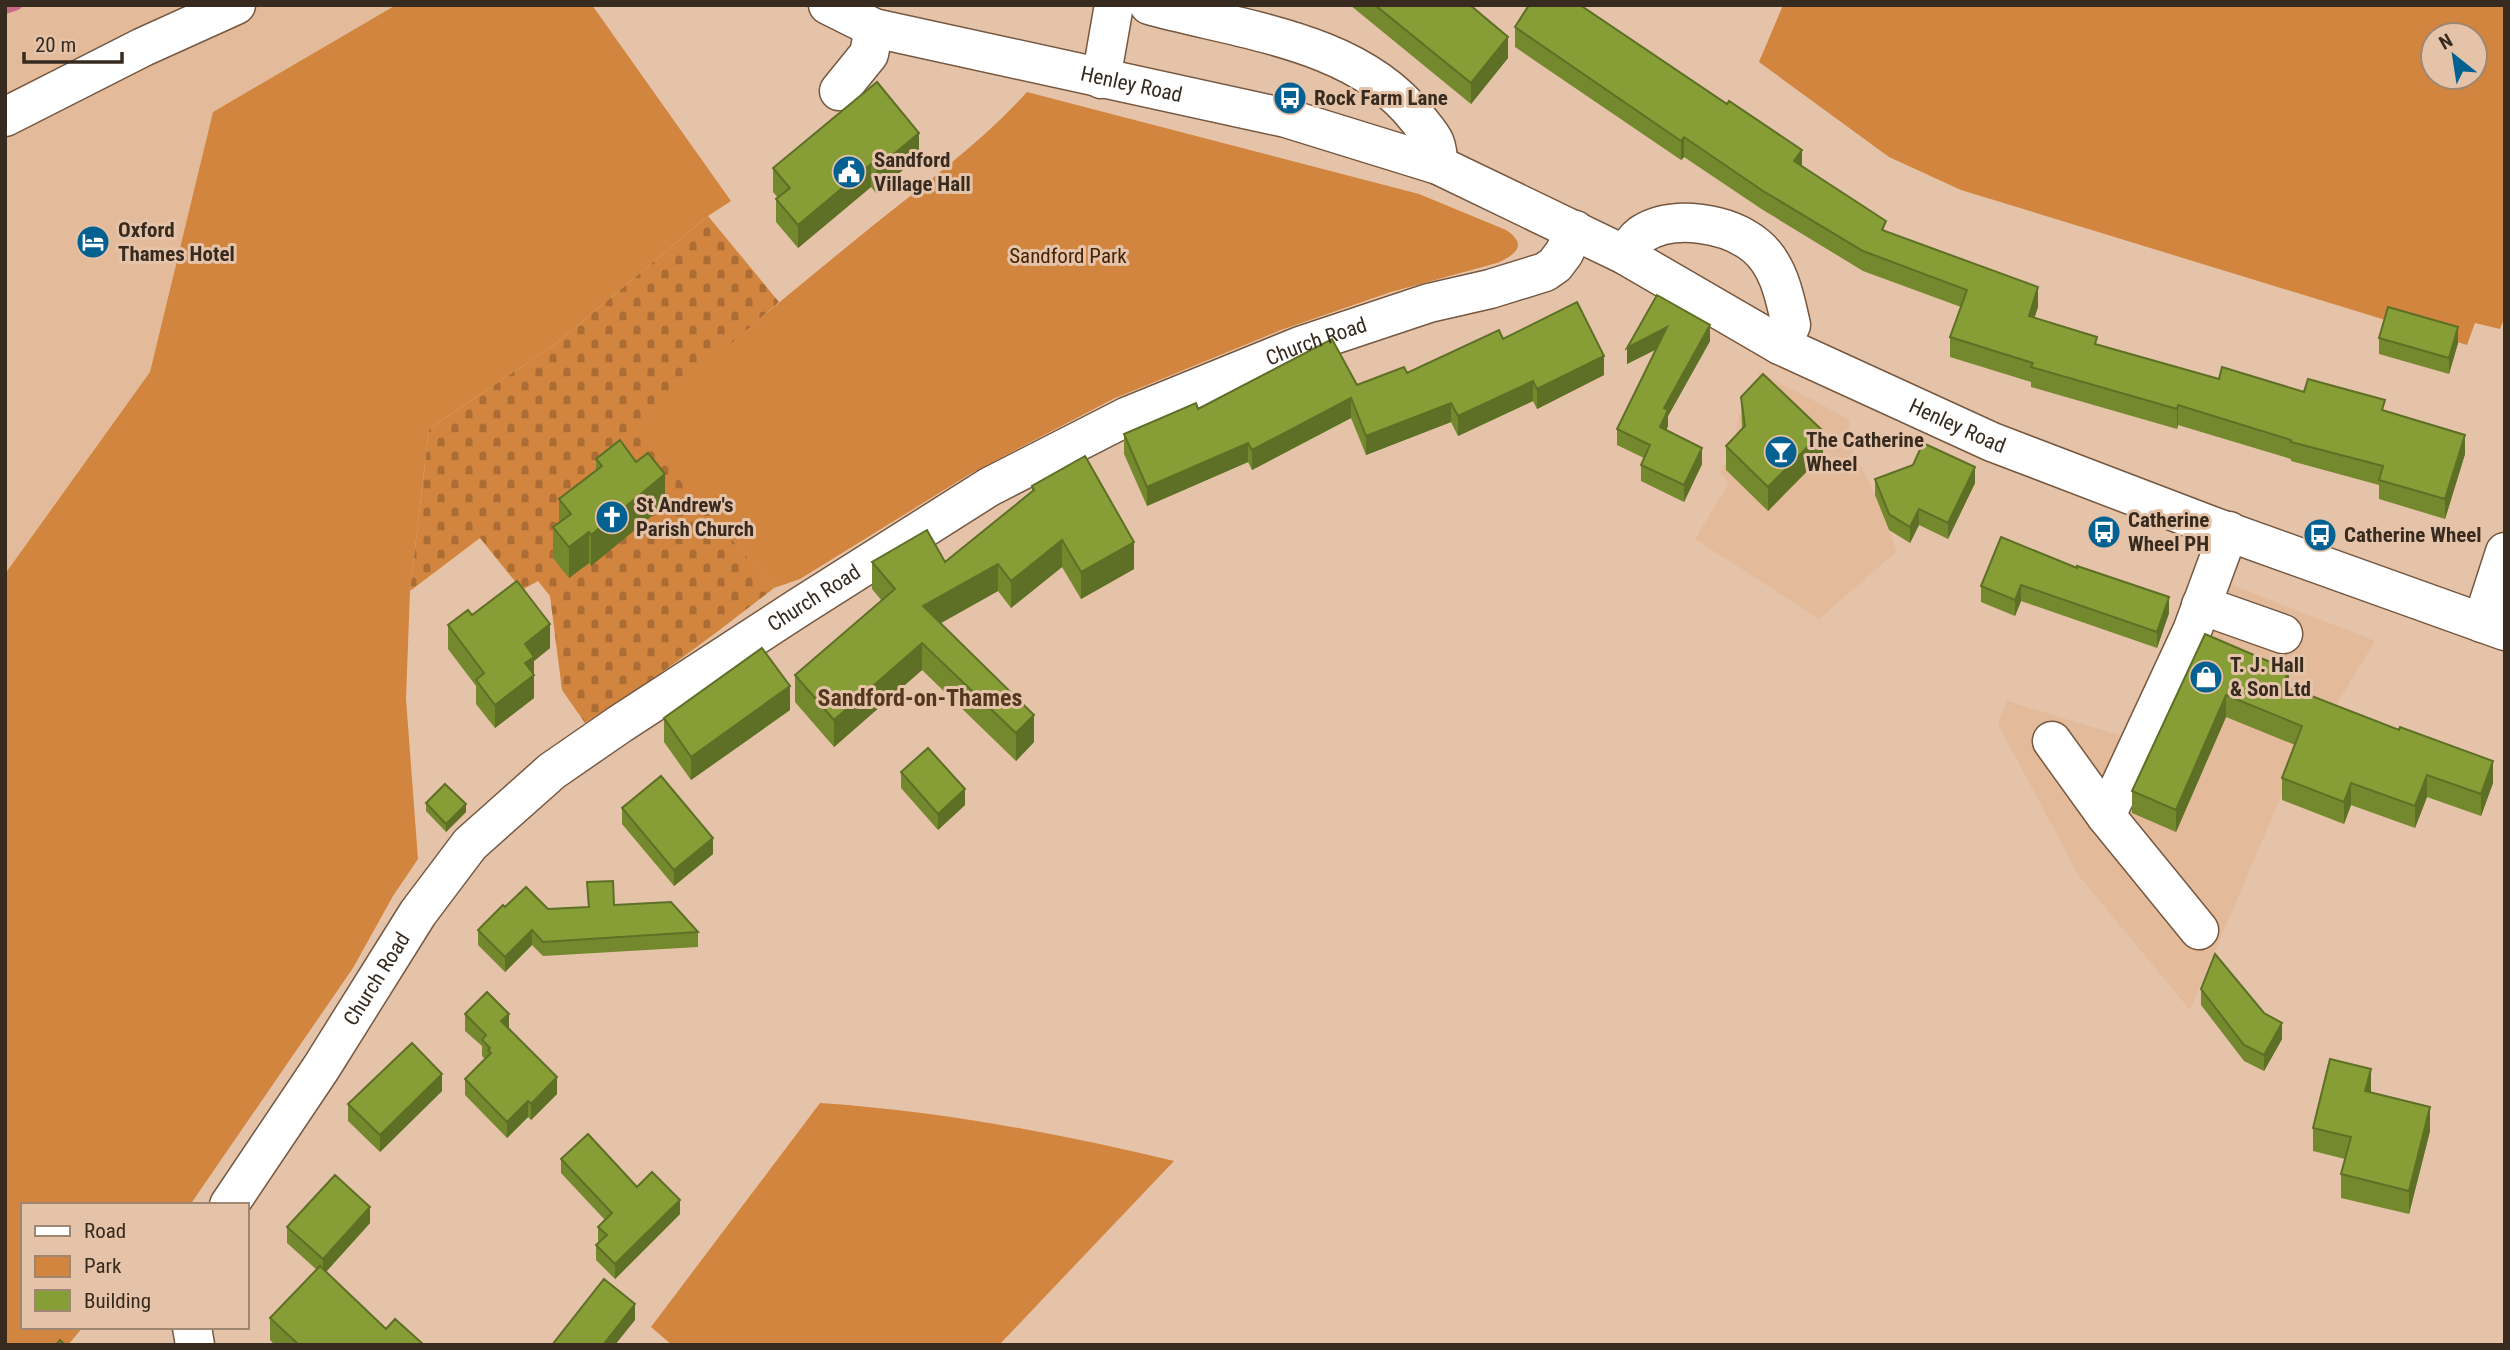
<svg xmlns="http://www.w3.org/2000/svg" width="2510" height="1350" font-family="'Roboto Condensed',sans-serif">
	<style>
		.built { fill: #e3bb9a }
		.green { fill: #d2853e; fill-rule: evenodd }
		.cemetery { fill: url(#cemetery-stones) }
		.lines { fill: none; stroke-linecap: round; stroke-linejoin: round }
		.stream { stroke: #cc6889; stroke-width: 10 }
		.minor-casing { stroke: #765840; stroke-width: 41 }
		.minor { stroke: #fff; stroke-width: 38 }
		.wall { fill: #74882e }
		.shaded-wall { fill: #5e6f26 }
		.building { fill: #879e36; stroke: #5e6f26; stroke-width: 2 }
		.labels { text-anchor: middle; dominant-baseline: central; stroke-width: 6; stroke-linejoin: round; paint-order: stroke }
		.street-label { font-size: 21px; fill: #372a1f; stroke: #e5c3a8 }
		.poi-label { font-size: 21px; font-weight: bold; fill: #372a1f; stroke: #e5c3a8; text-anchor: start }
		.park-label { font-size: 21px; fill: #442404; stroke: #e5c3a8 }
		.quarter-label { font-size: 24px; font-weight: bold; fill: #53371f; stroke: #e5c3a8 }
	</style>
	<defs>
		<pattern id="cemetery-stones" width="16" height="16" patternUnits="userSpaceOnUse" patternTransform="scale(1.75)"><rect width="16" height="16" fill="#d2853e"/><path d="M2 7V4a2 2 0 0 1 4 0v3zM10 15v-3a2 2 0 0 1 4 0v3z" fill="#ab6d33"/></pattern>
	</defs>
	<rect width="100%" height="100%" fill="#e5c3a8"/>
	<path class="built" d="M5,5h391l-183,107 -63,260 -145,202z
		M1759,372l90,47 2,28 24,48 22,56 -78,68 -124,-80 34,-56 -9,-10 15,-29 4,-30 22,-24z
		M2195,570l180,71 -39,64 -20,9 -126,296 -111,-134 -81,-152 9,-23 128,39z"/>
	<path class="green" d="M396,5h196l139,196 -23,15 -150,126 -129,87 -19,162 -4,108 12,160 -25,37 -40,72 -163,237h-167v122h60l-15,18h-63v-771l145,-202 63,-260z
		M1783,5h722v311l-5,13 -25,-6 -8,22 -506,-155 -72,-33 -130,-95zM2433,35h42v42h-42z
		M1027,92l392,102 87,36c23,15 9,25 -9,33l-106,29 -110,38 -168,69 -143,75 -170,105 -26,9 -141,-160c77,-69 157,-135 237,-200 53,-43 111,-85 157,-136z
		M820,1103c120,8 237,30 354,58l-175,184h-327l-21,-18z"/>
	<path class="cemetery" d="M708,216l71,86 -145,126 140,160c-61,48 -122,94 -189,135l-23,-33 -12,-94 -12,-15 -16,9 -42,-52 -70,53 19,-162 129,-87z"/>
	<g class="lines">
		<path class="stream" d="M5,9l12,-4"/>
		<defs>
			<g id="minor">
				<path id="s1" d="M828,5l46,23 412,90 152,47 187,90 155,90 212,97 220,84 293,105"/>
				<path d="M1149,5c89,25 208,35 268,113 15,19 21,22 21,47"/>
				<path d="M1101,79l13,-74"/>
				<path d="M839,91l30,-37 5,-26"/>
				<path d="M5,117l138,-70 93,-42"/>
				<path d="M1625,255c5,-8 9,-15 17,-21 32,-20 86,-11 114,12 23,19 29,52 35,79l-11,20"/>
				<path d="M2201,605l82,29"/>
				<path d="M2482,623l23,-71"/>
				<path d="M2052,741l54,75 93,114"/>
				<path d="M2106,816l86,-185 37,-100"/>
				<path id="s2" d="M229,1205l92,-137 97,-155 52,-69 82,-73 68,-47 178,-116 191,-121 139,-71 172,-70 129,-43 61,-14 55,-17 10,-7 9,-12 11,-23"/>
				<path d="M192,1327l3,18"/>
			</g>
		</defs>
		<use href="#minor" class="minor-casing"/>
		<use href="#minor" class="minor"/>
	</g>
	<path class="wall" d="M1350,5h120l38,53 -37,46z
		M1515,27l287,139 84,65 152,76 -4,10 63,27 122,35 85,13 81,19 80,43 -20,65 -66,-20v-14l-88,-24v-2l-113,-34 -1,4 -146,-42v-5l-81,-25v-20l11,-30 -98,-36 -100,-61 -79,-53 -3,3 -166,-113z
		M919,156l-43,37 -5,-6 -73,61 -22,-26v-23l2,-1 -5,-6v-24z
		M2379,338l79,5 -9,31 -70,-20z
		M1503,339l101,36 -67,34 -4,-8 -75,35 -7,-14 -85,33 -15,-37 -99,52 -4,-8 -101,44 -23,-52v-20l74,-25 159,-24 50,-12z
		M1710,341l-42,75v10l-2,4 36,34 -18,38 -43,-21v-16l3,-7 -27,-13v-16l39,-80 -29,15v-16z
		M1741,397l82,58 -55,56 -42,-41v-24l16,-18z
		M596,459l69,46 -74,61 -2,-3 -20,15 -16,-20v-31l6,-4v-24l37,-28z
		M1875,479l100,4 -27,56 -29,-14 -9,18 -21,-13 -14,-35z
		M1032,486l102,83 -53,30 -19,-32 -51,41 -13,-17 -57,32 93,119 -18,19 -94,-91 -88,77 -39,-45v-27l87,-74 -10,-12v-27h73l87,-71z
		M2001,537l168,76 -12,35 -136,-47 -6,15 -34,-14v-16z
		M472,615l78,33 -16,13v37l-39,30 -19,-24v-18l-28,-37v-24z
		M2205,634l84,54 204,95 -12,33 -54,-19 -12,31 -64,-23 -7,19 -62,-24v-22l13,-33 -69,-28 -50,115 -44,-19v-22z
		M790,710l-99,70 -27,-38v-24z
		M901,772l64,33 -27,25 -37,-42z
		M426,803l40,9 -20,20 -20,-21z
		M622,808l91,46 -39,32 -52,-62z
		M587,882l27,23 84,27v15l-155,9 -11,-11 -27,27 -27,-27v-15l27,-23 43,2 40,-2z
		M2201,989l81,50 -18,32 -20,-10 -43,-56z
		M465,1014l44,14 48,66 -26,26 -3,-3 -21,21 -42,-43v-16l20,-20 -3,-3v-10l-17,-15z
		M442,1091l-62,61 -32,-31v-17z
		M2371,1093l59,38 -21,83 -68,-16v-24l4,-15 -32,-8v-23z
		M561,1159l76,28 43,27 -65,65 -19,-19v-15l3,-2 -1,-2v-14l7,-7 -44,-47z
		M370,1223l-44,49 60,57 38,16h-149l-5,-5v-22l47,-48 -30,-27v-16z"/>
	<path class="shaded-wall" d="M1508,37v21l-37,46v-21z
		M919,133v23l-43,37v-24z
		M1684,137v20l-3,3v-19z
		M1802,150v20l-8,-9z
		M871,164v23l-73,61v-23z
		M2038,287v20l-9,28v-19z
		M1710,325v16l-42,75v10l-8,17v-16l4,-19z
		M1667,327v17l-40,20v-16z
		M2458,327v16l-9,31v-16z
		M1604,356v19l-67,34v-20z
		M1533,381v20l-75,35v-20z
		M1351,398v20l-99,52v-20z
		M1451,403v19l-85,33v-19z
		M2178,405v20l-1,4v-20z
		M1823,431v24l-55,56v-24z
		M2465,435v19l-20,65v-20z
		M1248,443v19l-101,44v-19z
		M1702,448v16l-18,38v-17z
		M1975,467v16l-27,56v-16z
		M665,474v31l-74,61v-31z
		M1919,509v16l-9,18v-16z
		M589,532v31l-20,15v-31z
		M1062,540v27l-51,41v-27z
		M1134,542v27l-53,30v-27z
		M998,564v27l-75,42v-27z
		M2021,585v16l-6,15v-16z
		M2169,597v16l-12,35v-16z
		M550,624v24l-16,13v37l-39,30v-23l30,-61z
		M922,643v27l-88,77v-27z
		M2289,670v22l-6,-7z
		M790,686v24l-99,70v-23z
		M2226,695v22l-50,115v-22z
		M1034,715v27l-18,19v-28z
		M2493,761v22l-12,33v-22z
		M2427,775v22l-12,31v-22z
		M2351,783v22l-7,19v-22z
		M965,789v16l-27,25v-16z
		M466,804v8l-20,20v-8z
		M713,838v16l-39,32v-16z
		M532,930v15l-27,27v-15z
		M509,1014v16l-8,-9z
		M2282,1023v16l-18,32v-16z
		M2371,1069v24l-6,-2z
		M442,1074v17l-62,61v-17z
		M557,1077v17l-26,26v-16z
		M528,1101v16l-21,21v-16z
		M2430,1107v24l-21,83v-23z
		M680,1200v14l-65,65v-15z
		M370,1207v16l-47,52v-16z
		M635,1304v16l-20,25h-12z"/>
	<path class="building" d="M1375,5h95l38,32 -37,46z
		M1529,5h51l147,99 2,-3 73,49 -8,11 92,60 -4,9 156,57 -9,29 68,21 -2,7 124,35 3,-12 82,25 4,-13 77,21 -3,10 83,25 -20,64 -66,-19 4,-14 -92,-24v-2l-113,-35 -1,4 -146,-42 2,-4 -83,-26 17,-47 -104,-39 -100,-60 -79,-54 -3,4 -166,-114z
		M877,82l42,51 -43,36 -5,-5 -73,61 -22,-26 14,-11 -17,-20z
		M1657,295l53,30 -46,83 4,2 -8,17 42,21 -18,37 -43,-20 9,-20 -33,-16 50,-102 -40,21z
		M1577,302l27,54 -67,33 -4,-8 -75,35 -7,-13 -85,33 -15,-38 -99,52 -4,-7 -101,44 -23,-53 72,-31 2,6 134,-70 25,46 47,-18 3,6 92,-43 4,9z
		M2388,307l70,20 -9,31 -70,-20z
		M1763,374l60,57 -55,56 -42,-41 19,-20 -4,-29z
		M620,440l16,22 12,-9 17,21 -74,61 -2,-3 -20,15 -16,-20 18,-13 -12,-15 43,-33 -6,-7z
		M1923,443l52,24 -27,56 -29,-14 -9,18 -21,-13 -14,-35 38,-14z
		M1085,456l49,86 -53,30 -19,-32 -51,41 -13,-17 -75,42 111,109 -18,18 -94,-90 -88,77 -39,-45 100,-86 -23,-27 55,-32 18,32 89,-72 -2,-4z
		M2001,537l76,31v-2l92,31 -12,35 -136,-47 -6,15 -34,-14z
		M517,581l33,43 -25,20 9,13 -9,6 9,12 -39,30 -19,-25 8,-7 -36,-48 20,-15 4,5z
		M2205,634l84,36 -6,15 116,45 1,-3 93,34 -12,33 -54,-19 -12,31 -64,-23 -7,19 -62,-24 20,-52 -76,-31 -50,115 -44,-19z
		M762,648l28,38 -99,71 -27,-39z
		M928,748l37,41 -27,25 -37,-42z
		M661,776l52,62 -39,32 -52,-62z
		M445,784l21,20 -20,20 -20,-21z
		M613,881l1,24 57,-3 27,30 -155,10 -11,-12 -27,27 -27,-27 25,-25 2,2 21,-20 22,22 41,-2 -2,-25z
		M2215,954l49,59 18,10 -18,32 -20,-10 -43,-56z
		M487,992l22,22 -8,7 56,56 -26,27 -3,-3 -21,21 -42,-43 26,-26 -3,-3 2,-2 -8,-8 4,-5 -21,-21z
		M412,1043l30,31 -62,61 -32,-31z
		M2330,1059l41,10 -6,22 65,16 -21,84 -68,-17 10,-37 -38,-9z
		M588,1134l49,53 15,-15 28,28 -65,64 -19,-19 11,-10 -9,-8 14,-14 -51,-54z
		M335,1175l35,32 -47,52 -36,-32z
		M320,1266l66,63 9,-10 29,26h-125l-29,-27z
		M604,1279l31,25 -32,41h-51z
		M60,1340l5,5h-9z"/>
	<defs>
		<symbol id="bus-disc" viewBox="-11 -11 22 22"><circle r="9.5" fill="#036191" stroke="#e5c3a8"/><path d="M-5-6H5V4H4V6H2V4H-2V6H-4V4H-5ZM-3.5-4V0h7V-4ZM-3.5 1.2v1.5H-2V1.2ZM2 1.2v1.5H3.5V1.2Z" fill="#fff"/></symbol>
		<symbol id="civic-disc" viewBox="-11 -11 22 22"><circle r="9.5" fill="#036191" stroke="#e5c3a8"/><path d="M-.6-6.5H3V-4.5H.6V-3L4-1V1h2V6H-6V1h2V-1L-.6-3ZM-1.2 2.5V6h2.4V2.5Z" fill="#fff"/></symbol>
		<symbol id="hotel-disc" viewBox="-11 -11 22 22"><circle r="9.5" fill="#036191" stroke="#e5c3a8"/><path d="M-6-4.5h1.5V1H6V5H4.5V3h-9V5H-6ZM-4 0a1.8 1.8 0 1 1 3.6 0ZM.5 0V-2.5h3Q6-2.5 6 0Z" fill="#fff"/></symbol>
		<symbol id="bar-disc" viewBox="-11 -11 22 22"><circle r="9.5" fill="#036191" stroke="#e5c3a8"/><path d="M-6-5H6L.8 .8V4.5H3.5V6h-7V4.5H-.8V.8Z" fill="#fff"/></symbol>
		<symbol id="church-disc" viewBox="-11 -11 22 22"><circle r="9.5" fill="#036191" stroke="#e5c3a8"/><path d="M-1.2-6h2.4v3.5h3.3v2.4h-3.3V6h-2.4V-.1h-3.3v-2.4h3.3Z" fill="#fff"/></symbol>
		<symbol id="shop-disc" viewBox="-11 -11 22 22"><circle r="9.5" fill="#036191" stroke="#e5c3a8"/><path d="M-5-2.5h2.3a2.7 3.5 0 0 1 5.4 0H5L5.5 6h-11ZM-1.5-2.5h3a1.5 2.3 0 0 0-3 0Z" fill="#fff"/></symbol>
	</defs>
	<g fill-rule="evenodd">
		<use href="#bus-disc" x="1271" y="79" width="38" height="38"/>
		<use href="#civic-disc" x="830" y="153" width="38" height="38"/>
		<use href="#hotel-disc" x="74" y="223" width="38" height="38"/>
		<use href="#bar-disc" x="1762" y="433" width="38" height="38"/>
		<use href="#church-disc" x="593" y="498" width="38" height="38"/>
		<use href="#bus-disc" x="2085" y="513" width="38" height="38"/>
		<use href="#bus-disc" x="2301" y="516" width="38" height="38"/>
		<use href="#shop-disc" x="2187" y="658" width="38" height="38"/>
	</g>
	<g class="labels">
		<g class="street-label">
			<text stroke="none"><textPath href="#s1" startOffset="315">Henley Road</textPath></text>
			<text stroke="none"><textPath href="#s2" startOffset="1424">Church Road</textPath></text>
			<text stroke="none"><textPath href="#s1" startOffset="1214">Henley Road</textPath></text>
			<text stroke="none"><textPath href="#s2" startOffset="858">Church Road</textPath></text>
			<text stroke="none"><textPath href="#s2" startOffset="270">Church Road</textPath></text>
		</g>
		<g class="poi-label">
			<text x="1314" y="98">Rock Farm Lane</text>
			<text x="874" y="160">Sandford<tspan x="874" dy="24">Village Hall</tspan></text>
			<text x="118" y="230">Oxford<tspan x="118" dy="24">Thames Hotel</tspan></text>
			<text x="1806" y="440">The Catherine<tspan x="1806" dy="24">Wheel</tspan></text>
			<text x="636" y="505">St Andrew's<tspan x="636" dy="24">Parish Church</tspan></text>
			<text x="2128" y="520">Catherine<tspan x="2128" dy="24">Wheel PH</tspan></text>
			<text x="2344" y="535">Catherine Wheel</text>
			<text x="2230" y="665">T. J. Hall<tspan x="2230" dy="24">&amp; Son Ltd</tspan></text>
		</g>
		<g class="park-label">
			<text x="1068" y="256">Sandford Park</text>
		</g>
		<g class="quarter-label">
			<text x="920" y="698">Sandford-on-Thames</text>
		</g>
	</g>
	<rect width="2510" height="1350" fill="none" stroke="#372a1f" stroke-width="14"/>
	<rect x="21" y="1203" width="228" height="126" fill="#e5c3a8" stroke="#9f8671" stroke-width="2"/>
	<rect x="35" y="1226" width="35" height="10" fill="#ffffff" stroke="#9f8671" stroke-width="2"/>
	<text x="84" y="1238" font-size="21" fill="#372a1f">Road</text>
	<rect x="35" y="1256" width="35" height="21" fill="#d2853e" stroke="#9f8671" stroke-width="2"/>
	<text x="84" y="1273" font-size="21" fill="#372a1f">Park</text>
	<rect x="35" y="1290" width="35" height="21" fill="#879e36" stroke="#9f8671" stroke-width="2"/>
	<text x="84" y="1308" font-size="21" fill="#372a1f">Building</text>
	<g transform="translate(2454 56) rotate(330)"><circle r="33" fill="#e5c3a8" stroke="#9f8671" stroke-width="2"/>
	<path d="M0-5L12 26L0 18L-12 26Z" fill="#036191"/>
	<text y="-10" font-size="19" font-weight="bold" text-anchor="middle" fill="#372a1f">N</text>
	</g>
	<path d="M24 52v10h98v-10" fill="none" stroke="#372a1f" stroke-width="3.5"/>
	<text x="35" y="52" font-size="21" fill="#372a1f" stroke="#e5c3a8" stroke-width="5" paint-order="stroke">20 m</text>
</svg>
